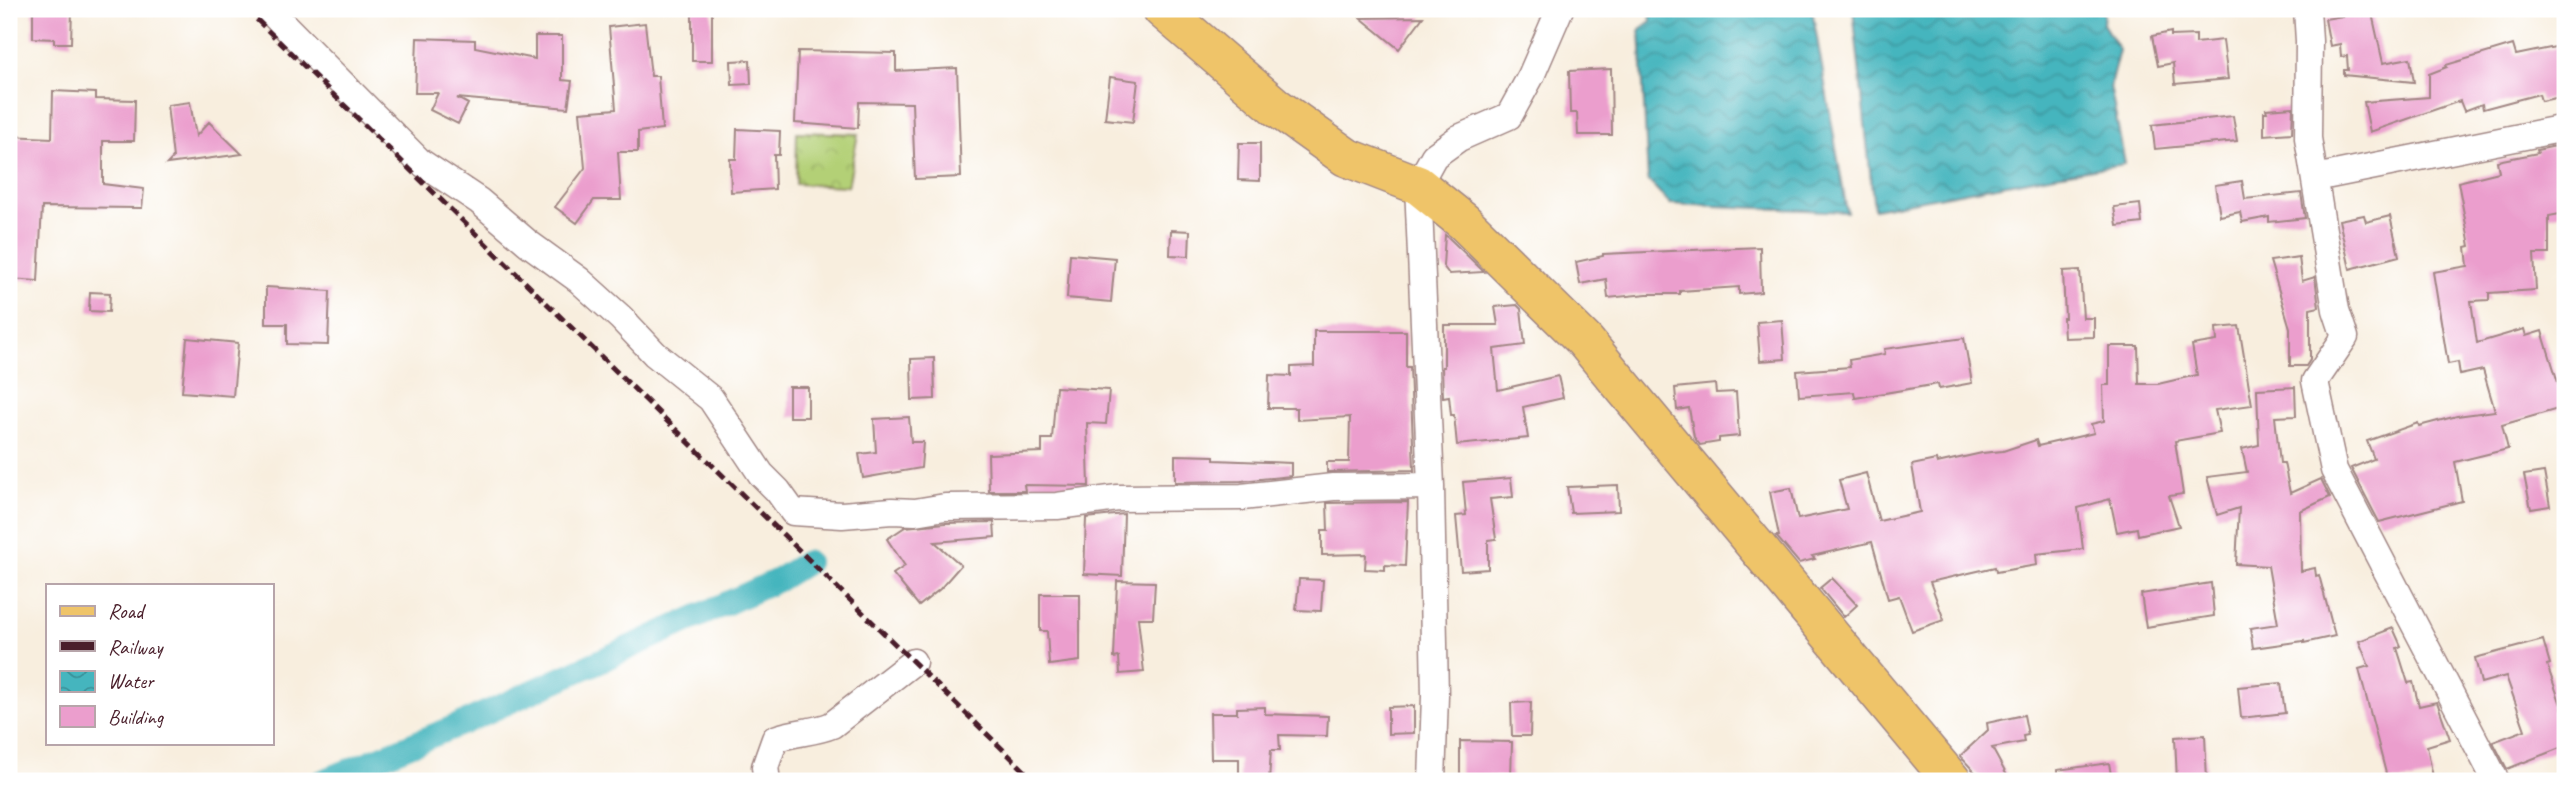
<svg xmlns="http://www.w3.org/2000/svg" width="2574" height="790" font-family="Caveat,sans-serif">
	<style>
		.park { fill: url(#park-crowns); stroke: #7e7850; stroke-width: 2 }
		.water { fill: url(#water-waves); stroke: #486a74; stroke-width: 2 }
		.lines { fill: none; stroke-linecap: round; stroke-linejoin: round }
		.canal { stroke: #45b5be; stroke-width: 24 }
		.building { fill: #eb9ecd }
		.minor-casing { stroke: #a18684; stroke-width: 29 }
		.primary-casing { stroke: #a18684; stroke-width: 41 }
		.minor { stroke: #fff; stroke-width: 26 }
		.primary { stroke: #efc469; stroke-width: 38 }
		.rail { stroke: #4a1f2b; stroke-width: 5; stroke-dasharray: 10 5; stroke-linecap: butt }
	</style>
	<defs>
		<pattern id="park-crowns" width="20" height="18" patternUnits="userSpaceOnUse" patternTransform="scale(1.75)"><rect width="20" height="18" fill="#b3d076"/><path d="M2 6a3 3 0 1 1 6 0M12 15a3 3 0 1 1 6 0" fill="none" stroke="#9bb266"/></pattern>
		<pattern id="water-waves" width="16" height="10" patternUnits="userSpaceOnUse" patternTransform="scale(1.75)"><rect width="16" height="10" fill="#45b5be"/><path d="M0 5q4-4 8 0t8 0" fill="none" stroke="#3c939b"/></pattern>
	</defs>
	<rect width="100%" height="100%" fill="#fff"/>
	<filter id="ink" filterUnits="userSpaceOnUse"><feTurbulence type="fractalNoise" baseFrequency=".0143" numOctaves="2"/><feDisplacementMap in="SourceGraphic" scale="14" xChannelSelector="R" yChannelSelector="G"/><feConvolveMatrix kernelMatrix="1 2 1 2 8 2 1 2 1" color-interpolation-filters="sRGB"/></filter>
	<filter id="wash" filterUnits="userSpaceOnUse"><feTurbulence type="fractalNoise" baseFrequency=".00686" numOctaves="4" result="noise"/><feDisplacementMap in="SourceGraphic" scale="28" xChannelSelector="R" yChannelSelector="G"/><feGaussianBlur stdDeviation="1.57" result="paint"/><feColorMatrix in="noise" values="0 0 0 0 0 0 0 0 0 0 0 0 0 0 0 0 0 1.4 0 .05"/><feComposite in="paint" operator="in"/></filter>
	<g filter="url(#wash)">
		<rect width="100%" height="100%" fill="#f8eede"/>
		<path class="park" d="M797,132l61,2 -10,52 -52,-2z"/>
		<path class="water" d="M1650,9h162l35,203 -177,-8 -22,-24 -8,-151 11,-8z
			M1853,9h251l-1,15 16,26 -9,36 15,78 -76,12 -175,33z"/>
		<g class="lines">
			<path class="canal" d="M323,781l138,-57 317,-144 29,-18"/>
		</g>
		<g id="blocks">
			<path class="building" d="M33,9h39l-1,34h-17v-4l-21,-1z
				M692,9h20v52h-20z
				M2341,9h30l12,54 27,-5 4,24 -70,-7v-5h4l-1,-14 -6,1 -1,-13 -10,2 -5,-27 18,-3z
				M1423,17l-24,32 -38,-31z
				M645,23l6,53h7l4,53 -24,3v20h-20l3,48h-27l-17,23 -22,-16 30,-39 -5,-56 36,-3 -7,-82z
				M2171,32v4l25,-1v8l27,-3 5,39 -53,5 -2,-21 -15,3 -6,-30z
				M535,36h27v44l10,1 -4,27 -111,-10 11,6 -10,20 -28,-14 8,-17h-23l2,-55 58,2v7l60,12z
				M2513,45l3,10 49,-10v51l-24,5 -2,-7 -56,15 -1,-5 -18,7 -4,-10 -90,31 -6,-30 65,-5v-23l18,-7 -1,-2z
				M798,51l98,2v18l61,-3 4,109 -46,2 -3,-76 -53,-1 -1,26 -63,-5z
				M750,60l1,24 -19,1 -1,-24z
				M1611,69l1,66h-34l-1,-22h-7l-1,-42z
				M1110,77l28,4 -5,41 -28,-3z
				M53,91l43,2v6l39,1 -1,41h-31v43l41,5 -2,19 -100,-1 -4,74 -28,-2 2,-34h-3v-109l43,2z
				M190,102l6,34 13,-14 33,32 -75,10 6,-6 -6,-53z
				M2293,107l-1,26 -28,2v-23h3l-1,-3z
				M2233,116l4,25 -82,8 -3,-24z
				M737,129l43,2 -1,24h-5l1,34 -44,3 -1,-33h6z
				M1239,143h21v38l-22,-1z
				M2565,144v69l-16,3v38h-15l2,36 -47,3v7l-18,1 6,42 47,-14 2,7 16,-5 18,58 5,-2v20l-63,18 6,24 -53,13 7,39 -83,21 -28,-54 23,-9 -7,-18 51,-18 1,3 38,-10 38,-5 -12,-41 -23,5 -2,-13 -10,2 -15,-92 35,-6 -2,-19 4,-1 -12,-64 41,-10 -2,-11 41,-8 -1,-3z
				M2242,181l3,18 56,-6 4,25 -36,4v-5l-27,5 -2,-10 -20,4 -5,-31z
				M2140,204l2,19 -25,3 -3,-19z
				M2364,215l2,7 24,-6 9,40 -49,13 -11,-49z
				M1171,230l19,1 -1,25 -19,-1z
				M1445,235l4,3 35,34 -35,2 -6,-8z
				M1760,247l1,45 -22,2v-7l-59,4v3h-33l-39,4 -2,-19 -26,5 -4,-22 27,-6v-2z
				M1070,254l45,4 -4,44 -44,-4z
				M2299,257l3,24 13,-4 4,30 -9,2v51l-4,6h-16v-38l-20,-67z
				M2080,270l3,48h11v19l-30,1 -1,-20h2l-2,-47z
				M266,287l64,4 -2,54 -41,-1v-20h-21z
				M90,292l20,1 -1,19 -20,-1z
				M1517,305l4,4 4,36 -31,4 4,41 60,-14 5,22 -40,9 5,31 -71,7 -3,-30h-3l-2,-19 -6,1 -1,-30h2v-42h54l-3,-18z
				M1782,320l3,39 -25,2 -3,-39z
				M2239,326l13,79 -37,5 5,23 -45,8 8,53 -14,2 10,30 -41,9 -1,-7 -20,4 -7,-33 -32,9 5,41 -47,5 1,11 -41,7 -1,-5 -65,15 14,38 -32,11 -13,-35 -11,3 -16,-57 -60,14 3,3 -16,4 -23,-27h3l-9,-44 21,-4 7,31 49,-10 -8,-29 27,-7 13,48 41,-9 -8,-47 24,-5 1,3 45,-10 21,-2 33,-11 2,6 56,-13 -3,-9 13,-3 -1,-36h6v-39h29l1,38h19l39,-9 -5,-30 25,-4 -1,-13z
				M1314,331h92v36h4l4,103 -87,2v-10h22l1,-45 -53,3v-12h-29l1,-33 22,1v-9l23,-1z
				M187,338l51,5 -5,53 -51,-4z
				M1964,338l8,45 -33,6 -1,-5 -83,14 -1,-6 -55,4 -2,-25 53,-4 -1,-7 36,-6 -1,-5z
				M934,358l1,41 -23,1 -1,-41z
				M1715,384l1,9 20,-1 3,44 -20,2v4l-19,3 -6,-8 -5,-29 -12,2 -2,-22z
				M789,387h19v30h-19z
				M1056,387l53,3 -3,34 -19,-1 2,63 -65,-1 1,6h-36l-1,-37 54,-2v-13h10z
				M2295,387l1,29 -21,1 5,46h4l6,30 31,-14 9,18 -30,14 1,60 14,-3 1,8 3,-1 16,61 -31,7v-2l-51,7 -3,-20 28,-4 -10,-58 -32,-2 3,-56 -22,7 -10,-38 40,-5 -5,-23 17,-4 -2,-56z
				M909,417l2,25h12l-2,26 -58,10 -4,-24 17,-2 -2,-33z
				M1175,455l39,1v4l77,3v13l-50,5 -66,1z
				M2544,472l6,34 -19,3 -7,-34z
				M1511,478l2,19 -23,2 6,40 -8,1v29l-27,2 -5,-55 10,-1 -3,-33z
				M1618,485l1,26 -48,2 -4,-26z
				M1408,502l-3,64 -20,-1v5l-20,-1 1,-15 -44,1v-25h6l-1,-27z
				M1124,514l-2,62 -38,-2 2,-56z
				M994,522l1,15 -60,5 26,23 -21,24 -21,17 -26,-32 12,-8 -18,-27 18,-12 41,-4z
				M1832,578l25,27 -13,12 -24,-29z
				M1299,579l24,1 -2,31 -25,-1z
				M1117,581l38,1 -2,36h-15l6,54 -24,2 -1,-17 -5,1z
				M2211,583l3,33 -68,11 -5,-33z
				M1040,594h40v67l-31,4 -2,-34h-7z
				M2393,628l8,18 -4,2 11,35 5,-1 6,24 18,-4 13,37 -23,7 6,31 -21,4h-24l-29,-112 10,-3 -10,-25z
				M2543,640l7,24 -3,1 18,51v30l-58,23 -14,-27 32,-12 -19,-54 -25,7 -6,-25z
				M2281,683l4,30 -44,5 -3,-31z
				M1531,702l-1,34h-18l-1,-33z
				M1414,706v27l-26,1v-27z
				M1265,707v7l63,2 -1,20 -48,-1 1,15h-9l-2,31h-30v-22h-28l-1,-46h27v-5z
				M2024,715l4,20 -5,1 1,6 -32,6 18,33h-27l-23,-25 28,-26 -1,-7z
				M2205,735l2,46h-30l-2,-44z
				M1460,741l52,1 -1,35 -51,-1z
				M2109,763l3,18h-54l-1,-11z"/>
		</g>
	</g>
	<g filter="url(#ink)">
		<use href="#blocks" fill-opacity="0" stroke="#a18684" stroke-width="2"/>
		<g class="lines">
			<defs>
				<path id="minor" d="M268,9l151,152 60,40 49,42 51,37 42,38 34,36 56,45 50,75 17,17 15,21 49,3 50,-4 23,1 30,-5 112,-1 61,-8 124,-1 91,-10 98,-1
					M2307,9l2,32 -1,97 28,172 9,27 -30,44 19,89 162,311
					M2315,178l250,-50
					M767,781l-2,-14 10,-28c21,-8 38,-6 57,-14l81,-63
					M1432,781l3,-85 -4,-210 -13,-301 16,-29 25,-18 50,-22 22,-40 29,-67"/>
				<path id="primary" d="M1162,9l114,98 70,50 72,28 46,37 120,118 368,441"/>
			</defs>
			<use href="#minor" class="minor-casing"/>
			<use href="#primary" class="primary-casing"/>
			<use href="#minor" class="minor"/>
			<use href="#primary" class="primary"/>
			<path class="rail" d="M246,9l789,772"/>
		</g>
	</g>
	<rect width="2574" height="790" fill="none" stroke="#fff" stroke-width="35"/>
	<rect x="46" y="584" width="228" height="161" fill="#ffffff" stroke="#b7a5aa" stroke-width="2"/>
	<rect x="60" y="606" width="35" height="10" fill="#efc469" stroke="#b7a5aa" stroke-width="2"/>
	<text x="108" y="618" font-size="21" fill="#4a1f2b">Road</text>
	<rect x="60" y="641" width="35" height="10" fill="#4a1f2b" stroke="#b7a5aa" stroke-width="2"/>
	<text x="108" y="654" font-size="21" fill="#4a1f2b">Railway</text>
	<rect x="60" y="671" width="35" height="21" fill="url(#water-waves)" stroke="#b7a5aa" stroke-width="2"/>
	<text x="108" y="688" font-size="21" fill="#4a1f2b">Water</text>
	<rect x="60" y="706" width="35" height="21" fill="#eb9ecd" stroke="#b7a5aa" stroke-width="2"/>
	<text x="108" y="724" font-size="21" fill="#4a1f2b">Building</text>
</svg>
